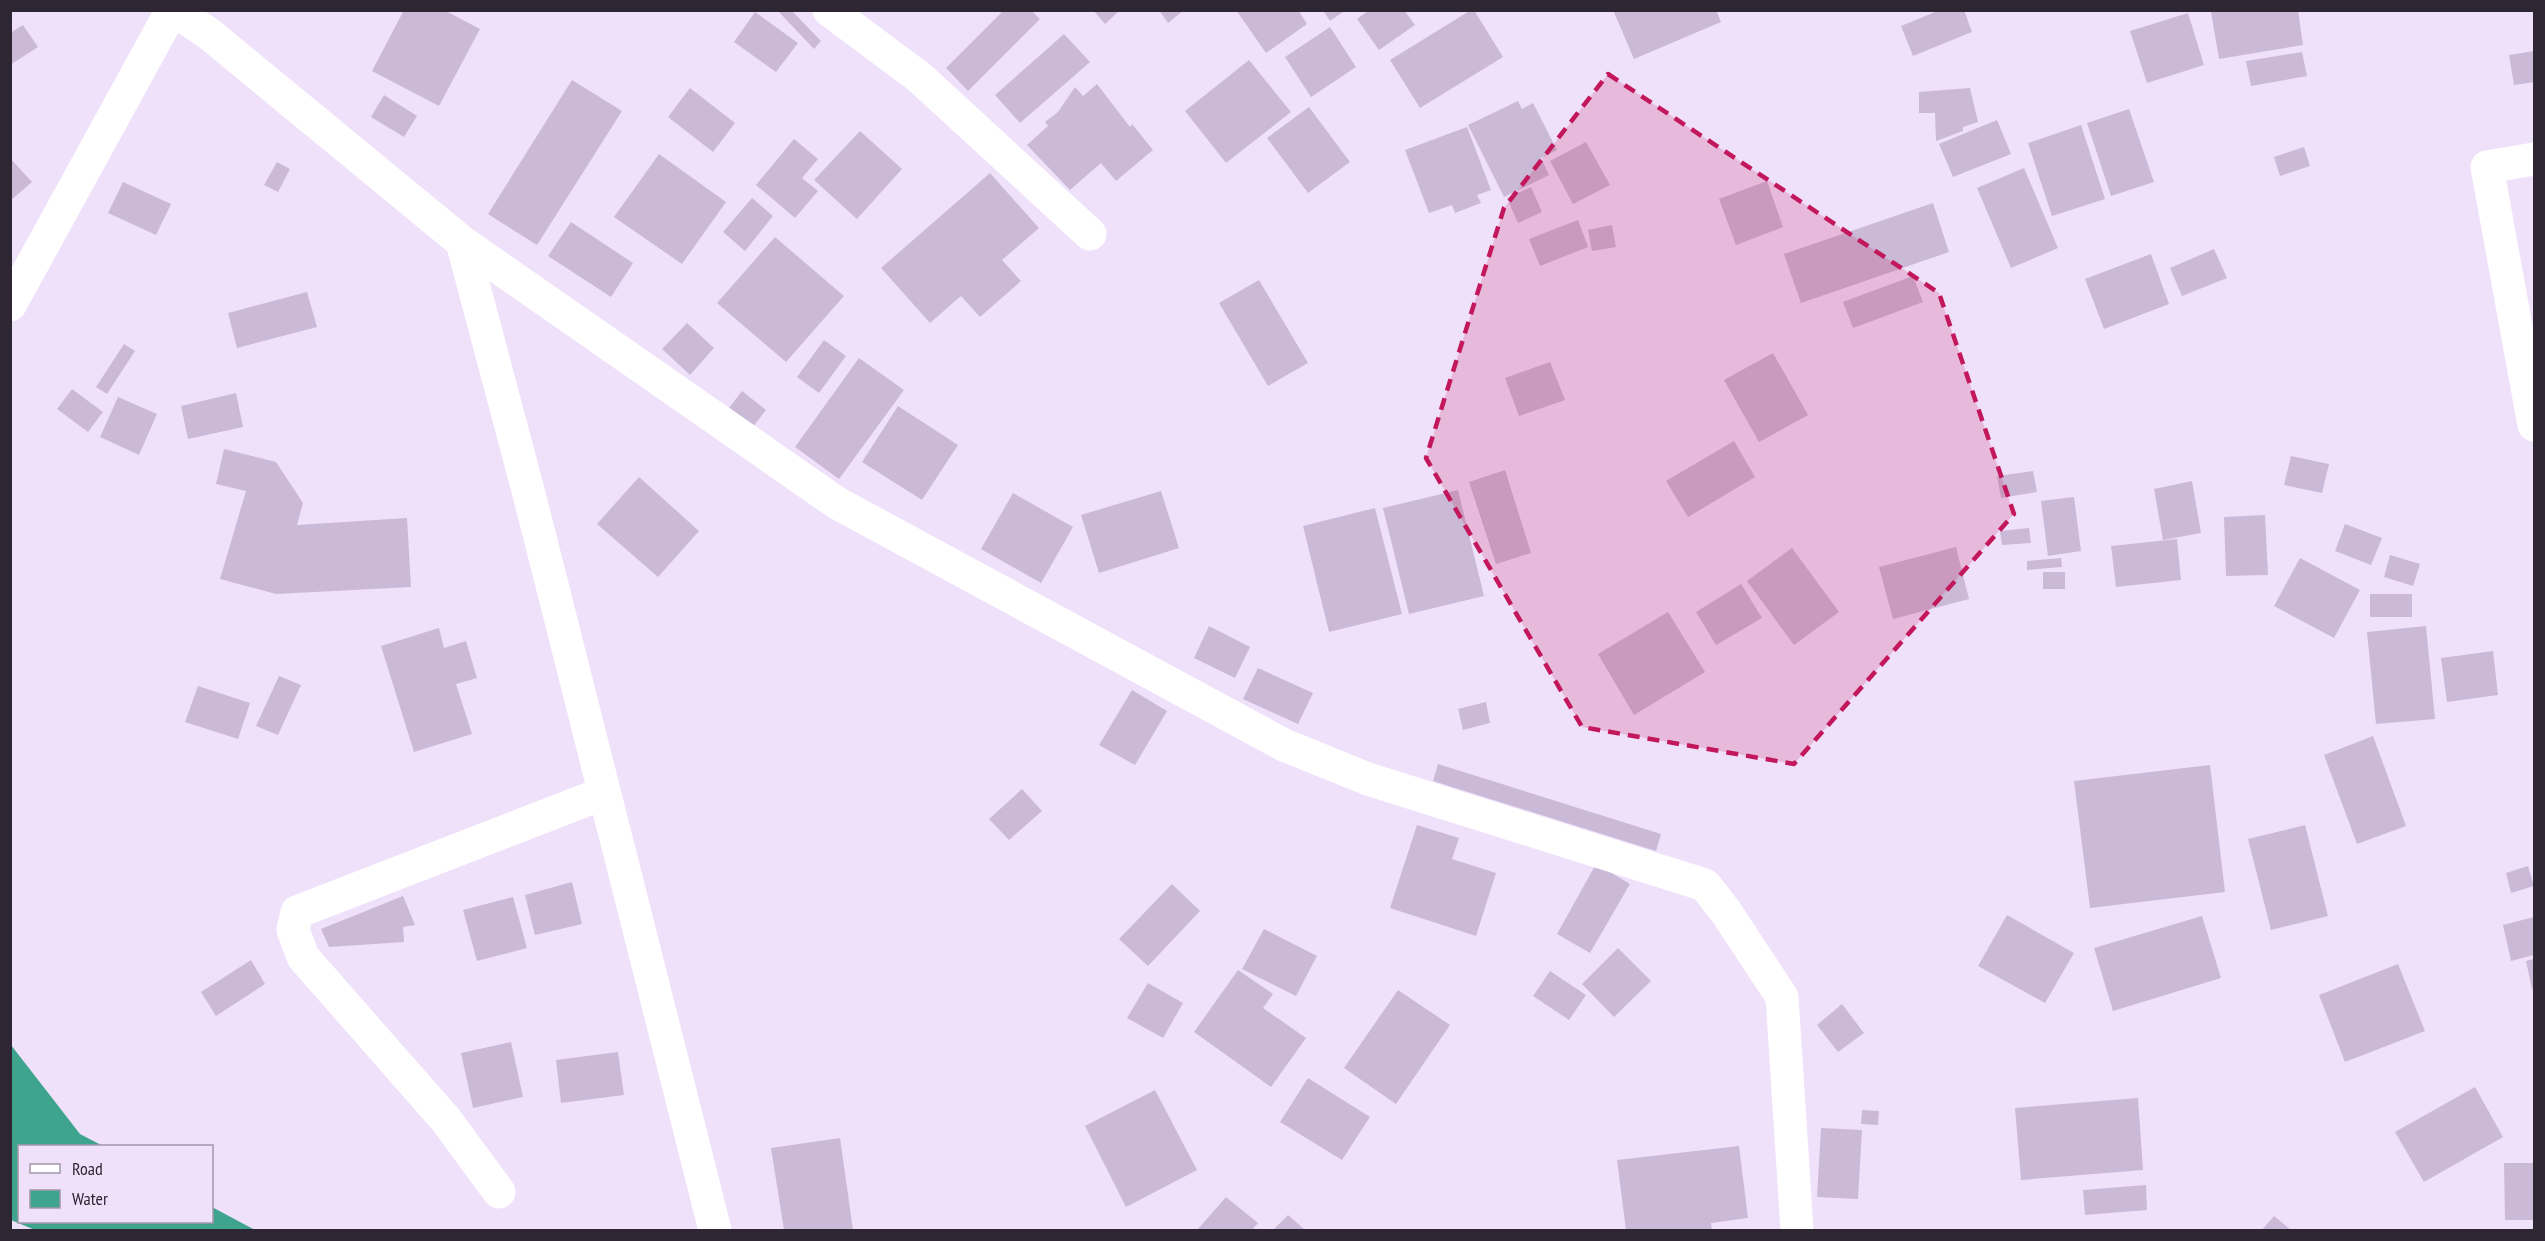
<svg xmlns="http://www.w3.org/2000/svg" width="2545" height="1241" font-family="'PT Sans Narrow',sans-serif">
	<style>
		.water { fill: #3fa48e }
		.building { fill: #cbb9d8 }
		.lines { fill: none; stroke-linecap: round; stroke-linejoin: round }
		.minor { stroke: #fff; stroke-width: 33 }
		.marked { fill: #c2185b; fill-opacity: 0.2; stroke: #c2185b; stroke-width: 4.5; stroke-dasharray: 12 8; stroke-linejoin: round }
	</style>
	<rect width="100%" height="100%" fill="#f0e1fb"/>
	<path class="water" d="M11,1045l69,89 23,12h-83v76h192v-15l43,23h-220l-24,-10z"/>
	<path class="building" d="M404,10h40l36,19 -41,77 -67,-35z
		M777,10h14l30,31 -7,8z
		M1004,10h27l9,9 -72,72 -22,-23z
		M1093,10h27l-15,14z
		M1159,10h25l-16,13z
		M1236,10h62l9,14 -41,29z
		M1323,10h23l-16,11z
		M1369,10h35l11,15 -36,25 -22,-31z
		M1471,10h3l29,47 -83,51 -30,-48z
		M1613,10h103l5,12 -87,37z
		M1940,10h24l8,22 -59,24 -12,-30z
		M2218,10h80l5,35 -84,14 -8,-47z
		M755,12l43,31 -22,29 -42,-30z
		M2188,13l16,52 -57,18 -17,-52z
		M23,25l15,22 -28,18v-32z
		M1330,27l26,40 -45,30 -26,-40z
		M1064,34l26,28 -70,61 -25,-28z
		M2534,51v31l-20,3 -5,-30z
		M2302,52l5,24 -56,10 -5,-25z
		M1249,60l42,52 -65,51 -41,-52z
		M572,80l50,31 -85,134 -49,-31z
		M1097,84l33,43 2,-3 21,26 -37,31 -15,-18 -31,27 -43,-45 21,-19 -3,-4 13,-10 17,-25 8,9z
		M690,88l45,35 -22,29 -45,-35z
		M1970,88l8,34 -15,5v4l-27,10 -1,-28h-16v-21z
		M384,95l33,21 -13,21 -33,-20z
		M1518,101l4,8 11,-6 24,47 -16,8 8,17 -45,22 -36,-72z
		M1309,107l41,55 -42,31 -41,-55z
		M2129,109l25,73 -43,14 -24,-73z
		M1997,120l14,34 -58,23 -14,-33z
		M2081,125l24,74 -53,17 -24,-73z
		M1467,127l24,63 -14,5 4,8 -26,10 -3,-8 -23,8 -24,-63z
		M860,131l42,38 -45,50 -43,-39z
		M794,139l24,20 -16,19 16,13 -23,27 -39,-33z
		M1586,142l24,43 -37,19 -23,-43z
		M2304,147l6,19 -30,10 -6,-19z
		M659,154l67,48 -44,62 -68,-47z
		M10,158l22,24 -22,19z
		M277,162l13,7 -12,23 -14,-7z
		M2024,168l34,80 -47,20 -34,-80z
		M990,173l49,55 -37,32 19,21 -41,36 -19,-21 -31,27 -49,-55z
		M1767,181l16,46 -47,18 -17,-46z
		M123,182l48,22 -15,31 -48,-22z
		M1531,187l11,25 -24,11 -11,-25z
		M752,198l21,18 -28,35 -22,-19z
		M1933,203l16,49 -148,51 -17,-49z
		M1578,220l10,27 -48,19 -11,-27z
		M571,222l62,41 -22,34 -63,-41z
		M1612,225l4,22 -24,4 -4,-21z
		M775,237l69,59 -58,66 -69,-59z
		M2214,249l13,29 -45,18 -12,-28z
		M2151,254l18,50 -65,25 -19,-50z
		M1913,276l10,26 -70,26 -10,-26z
		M1259,280l49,83 -40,23 -49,-83z
		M307,292l10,35 -80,21 -9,-35z
		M687,323l27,25 -24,27 -28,-26z
		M824,340l22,16 -27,37 -22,-16z
		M124,344l11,7 -28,43 -11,-7z
		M1773,353l35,62 -49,27 -35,-62z
		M859,358l45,32 -65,89 -44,-32z
		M1550,362l15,38 -46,16 -14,-38z
		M72,389l31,23 -15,20 -31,-23z
		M742,391l24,19 -13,17 -24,-19z
		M236,393l7,34 -55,12 -7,-33z
		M118,397l39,17 -18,41 -39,-18z
		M898,406l60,39 -36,55 -60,-38z
		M1734,441l21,36 -67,40 -22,-36z
		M224,449l52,13 27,41 -6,22 110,-7 4,69 -135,7 -56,-15 26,-88 -30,-7z
		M2291,456l38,8 -7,29 -38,-8z
		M1505,470l26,83 -35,11 -27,-82z
		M2033,471l4,21 -36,6 -4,-22z
		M639,477l60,54 -41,46 -61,-53z
		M2192,481l9,52 -38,7 -9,-51z
		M1458,490l26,106 -75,18 -26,-106z
		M1161,491l18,57 -80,25 -18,-58z
		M1013,493l60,34 -32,56 -60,-34z
		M2074,497l7,54 -33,5 -7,-55z
		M1375,508l27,106 -73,18 -26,-106z
		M2265,515l3,60 -42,1 -2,-59z
		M2345,524l37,14 -11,27 -36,-14z
		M2029,528l2,15 -29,2 -2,-14z
		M2177,539l4,41 -65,7 -5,-41z
		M1956,547l13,52 -76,20 -14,-52z
		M1792,548l47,64 -45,33 -47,-64z
		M2390,555l30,9 -7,22 -29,-9z
		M2061,558l1,9 -35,3v-9z
		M2300,558l60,32 -26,48 -60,-32z
		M2043,572h22v17h-22z
		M1741,584l21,34 -46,27 -20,-33z
		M2370,594h42v23h-42z
		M1668,612l37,60 -71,43 -36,-61z
		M1209,626l41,21 -15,31 -41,-20z
		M2426,626l9,93 -59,5 -9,-92z
		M439,628l5,20 22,-7 11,37 -21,6 16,50 -58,18 -33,-106z
		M2493,651l5,44 -51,7 -6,-44z
		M1258,668l55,25 -15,31 -55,-25z
		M279,676l22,9 -23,50 -22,-9z
		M198,686l52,17 -12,36 -53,-17z
		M1132,690l35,21 -32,54 -36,-20z
		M1486,702l4,21 -27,7 -5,-21z
		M2373,736l33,90 -49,18 -33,-89z
		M1438,764l223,70 -5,17 -223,-70z
		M2210,765l15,127 -135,16 -16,-127z
		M1022,789l20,22 -33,29 -20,-21z
		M1417,825l42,13 -7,21 44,14 -20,63 -86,-28z
		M2305,825l23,91 -57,14 -23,-91z
		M1596,864l34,20 -40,69 -33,-19z
		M2528,866l6,20 -23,7 -5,-20z
		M572,882l10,42 -47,11 -10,-40z
		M1172,884l28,27 -52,55 -29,-27z
		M403,896l12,29 -12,2 1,15 -75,5 -8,-18z
		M513,897l14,51 -50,13 -14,-51z
		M2007,915l67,38 -29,50 -67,-37z
		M2202,916l19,62 -108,33 -19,-63z
		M2534,917v38l-23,6 -8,-36z
		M1264,929l53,27 -21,40 -54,-27z
		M1618,948l33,33 -37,36 -32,-33z
		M2534,959v29l-2,1 -6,-28z
		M251,960l14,24 -49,32 -15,-24z
		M2398,964l27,67 -80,31 -26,-67z
		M1238,970l35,24 -10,14 43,30 -35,49 -77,-55z
		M1550,971l36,24 -17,25 -36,-24z
		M1148,983l35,20 -20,35 -36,-20z
		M1398,990l52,35 -54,79 -52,-36z
		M1842,1004l22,29 -26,19 -21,-27z
		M511,1042l12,55 -50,11 -12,-55z
		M618,1052l6,43 -63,8 -5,-43z
		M1308,1078l62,39 -28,43 -62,-38z
		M2475,1087l28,50 -79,45 -29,-50z
		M1155,1090l42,80 -71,37 -41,-81z
		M2138,1098l5,72 -122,10 -6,-72z
		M1862,1110l17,1 -1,14 -17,-1z
		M1821,1128l41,2 -4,69 -41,-2z
		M840,1138l13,92h-69l-13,-82z
		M1739,1146l9,72 -37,5 1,7h-86l-9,-70z
		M2504,1163h30v57h-29z
		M2146,1185l1,25 -62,5 -2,-25z
		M1226,1197l32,26 -6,7 -54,-1z
		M1288,1215l17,15h-32z
		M2274,1216l17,14h-29z"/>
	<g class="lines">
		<path class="minor" d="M173,10l35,23 254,209 375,261 447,242 84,34 337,106 21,27 56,85 15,233
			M829,10l90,67 171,157
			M2534,159l-47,8 47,258
			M462,242l67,252 186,736
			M10,305l162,-295
			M499,1192l-53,-72 -143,-163 -10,-27 4,-18 307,-119"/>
	</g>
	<path class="marked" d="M1608,74l331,219 75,221 -220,250 -212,-37 -156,-269 78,-250z"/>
	<rect width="2545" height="1241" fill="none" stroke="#2e2733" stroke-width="24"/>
	<rect x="18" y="1145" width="195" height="78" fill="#f0e1fb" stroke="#a297ab" stroke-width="1.5"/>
	<rect x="30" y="1164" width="30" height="9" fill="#ffffff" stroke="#a297ab" stroke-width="1.5"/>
	<text x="72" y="1175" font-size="18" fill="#2e2733">Road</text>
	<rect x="30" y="1190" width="30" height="18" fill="#3fa48e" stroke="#a297ab" stroke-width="1.5"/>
	<text x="72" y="1205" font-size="18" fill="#2e2733">Water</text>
</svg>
